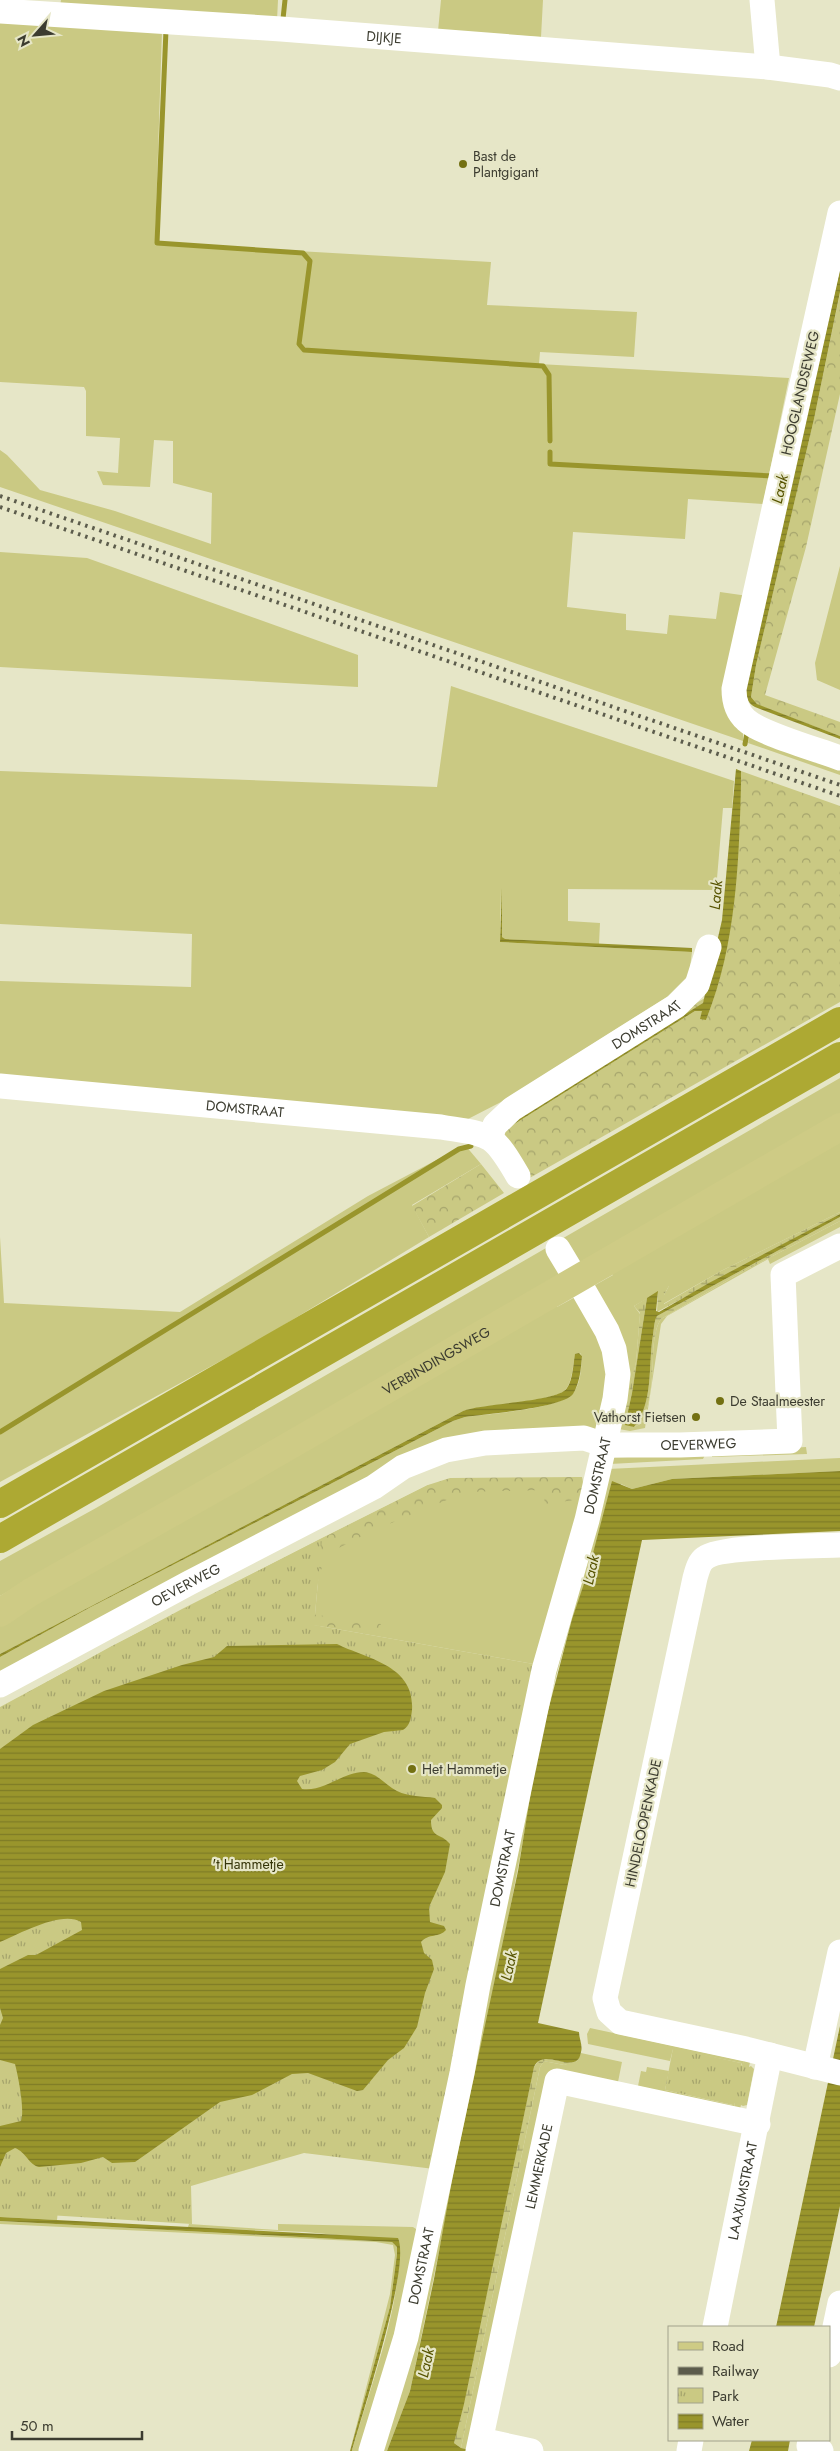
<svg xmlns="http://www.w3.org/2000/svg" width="840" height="2451" font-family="Jost,sans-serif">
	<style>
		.grass { fill: #cac983 }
		.forest { fill: url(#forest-crowns) }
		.wetland { fill: url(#wetland-marsh) }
		.park { fill: url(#park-tufts) }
		.water { fill: url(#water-rules) }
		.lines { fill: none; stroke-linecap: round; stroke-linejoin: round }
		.stream { stroke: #99952c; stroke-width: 5 }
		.minor { stroke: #fff; stroke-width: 25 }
		.major { stroke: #cecb85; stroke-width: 28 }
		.highway { stroke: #ada933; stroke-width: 28 }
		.rail { stroke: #5c5c4c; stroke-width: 4; stroke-dasharray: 2.5 5; stroke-linecap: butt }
		.poi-dot { fill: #737012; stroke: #e6e6c7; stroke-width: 2 }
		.labels { text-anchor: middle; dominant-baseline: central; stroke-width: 4.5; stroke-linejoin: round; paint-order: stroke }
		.street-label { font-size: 14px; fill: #3c3c30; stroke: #e6e6c7 }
		.poi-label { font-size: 14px; fill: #3c3c30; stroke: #e6e6c7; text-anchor: start }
		.park-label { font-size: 14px; fill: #363509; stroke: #e6e6c7 }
		.water-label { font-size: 15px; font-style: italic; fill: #565301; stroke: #e6e6c7 }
	</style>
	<defs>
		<pattern id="forest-crowns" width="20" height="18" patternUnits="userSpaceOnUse" patternTransform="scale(1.25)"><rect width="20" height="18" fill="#cac983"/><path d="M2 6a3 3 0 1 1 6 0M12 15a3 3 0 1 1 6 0" fill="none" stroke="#a5a46c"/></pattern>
		<pattern id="wetland-marsh" width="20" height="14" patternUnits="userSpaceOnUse" patternTransform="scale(1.25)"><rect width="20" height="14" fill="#cac983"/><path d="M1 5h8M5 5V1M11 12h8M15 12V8" fill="none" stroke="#a5a46c"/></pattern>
		<pattern id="park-tufts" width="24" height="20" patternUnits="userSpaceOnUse" patternTransform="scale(1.25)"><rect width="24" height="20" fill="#cac983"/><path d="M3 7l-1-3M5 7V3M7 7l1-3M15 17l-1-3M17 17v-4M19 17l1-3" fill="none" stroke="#a5a46c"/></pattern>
		<pattern id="water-rules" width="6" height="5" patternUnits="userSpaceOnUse" patternTransform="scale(1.25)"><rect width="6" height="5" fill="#99952c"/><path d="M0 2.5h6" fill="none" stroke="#7e7b26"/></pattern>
	</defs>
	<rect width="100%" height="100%" fill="#e6e6c7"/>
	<path class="grass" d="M61,0h217l-1,20 -217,-14z
		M441,0h102l-2,37 -103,-6z
		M0,21l162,10 -7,212 336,19 -4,43 150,7 -3,45 -94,-5 -1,12 250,14 -26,126 -75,-5 -3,40 -112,-7 -6,75 59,7v16l41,4 2,-19 47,4 4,-27 28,4 -21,104 113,64v11l-92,-32 2,-9 -7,-2v9l-743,-254v-37l7,5 33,35 75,21 96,33 1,-51 -39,-10v-42l-19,-1 -4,47 -47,-2 -6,-14 21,2 2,-35 -34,-2v-45l-2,-4 -84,-5z
		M0,552l87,6 271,97v32l-358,-20z
		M840,566v124l-23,-10 -2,-17z
		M451,686l283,95 -2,27h-9l-7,82 -148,-1v32l32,2 -1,21 -95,-5 -2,-2 -1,-48 -1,53 192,10 -3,23 -22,22 -166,105 -33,17 -468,-44v-94l191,6 1,-53 -192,-10v-153l437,16z
		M840,1078v38l-840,480v-35l96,-53z
		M840,1137v75l-119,59 -58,33 1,-9 5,-9 -35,20 6,8 -4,48 -13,61 11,4 8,-4c6,-14 9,-31 10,-46 2,-17 -1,-43 9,-58l79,-46 100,-52v6l-70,37 -2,-5 -101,57 -6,8 -16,104 -15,3 -11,-2 -29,-141 23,-13 -2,-4z
		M465,1145l16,19 -69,41 17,32 -165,100 -264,145v-245l4,66 176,9 188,-116z
		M579,1295l32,68 -14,68 -123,9 -474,234v-17l89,-49 364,-187 12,-4c23,-3 95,-8 108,-24 8,-9 8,-25 9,-37l-2,-3 -5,2c-2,10 -3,27 -9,34 -9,13 -83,15 -103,22l-463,243v-33l554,-318 3,4z
		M806,1447l1,7 -95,3v-4z
		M706,1453l-3,6 -93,5 -2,-6z
		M840,1458v13l-168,8 -40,10 -11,-5 -49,135 -21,75 -45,236 -96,461 -23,60h-9l157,-716 73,-266z
		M582,1477l5,43 -42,146 -231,-41 8,-87 106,-53z
		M590,2028l154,33 -1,5 -2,-3 -68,-14 -3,12 -82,-17 -1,-10z
		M581,2053l41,9 -4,20 -63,-13 -83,381 -11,-2 79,-381 4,-6 20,4 13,-4z
		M647,2067l22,4 -4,19 67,15 3,-2 -1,5 -96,-22 3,-15 5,1z
		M59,2200l-2,20 -57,-3v-6z
		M0,2221l392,21 5,5v7l-7,53 -40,144 40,-157 5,-39 -2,-10 -17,-3 -376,-18z
		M189,2224l89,6v-6l135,3 6,4 -53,220h-14c17,-60 51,-149 47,-210l-94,-9 -107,-4 -10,-1z"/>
	<path class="forest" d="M840,293v101l-34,153 -41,148 75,27v14l-82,-31 -7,-8 5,-32 58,-246z
		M741,771l99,35v196l-314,178 -21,-38 -2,-16 109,-74 93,-54 -2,5 -5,4 -187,119 184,-115h7l4,9c32,-80 29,-164 35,-249z
		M481,1164l23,29 -75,44 -17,-31z
		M582,1477l2,15 -9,8 -30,4 -2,-14 -77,2 -94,39 -47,24 -15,59 71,10 -1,7 -84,-7 -296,91v-8l182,-98 246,-124 22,-7z"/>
	<path class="wetland" d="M840,1212v2l-183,98 1,-21 12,-7 -6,11v9l57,-33z
		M840,1217v4l-100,52 -79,46c-10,15 -7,41 -9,58 -1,15 -4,32 -10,46l-8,4c20,-24 14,-63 19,-92 1,-6 1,-14 4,-19z
		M647,1298l-15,95 -7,32 -2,-2v-7l13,-54 4,-49 -6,-7z
		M543,2058l30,5 -9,2 -20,-4 -4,6 -79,381 -7,-5 80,-376 5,-7z"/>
	<path class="park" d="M322,1538l-8,87 231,41 -111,503 -130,-16 -113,33 1,38 -192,-12v-504l110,-61z
		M673,2048l68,15 1,3 2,-5 6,1 -1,5 2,-1 3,3 -7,36 -4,1 -2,-1 -1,4 -6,-1 1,-5 -2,2 -68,-15z"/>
	<path class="water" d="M840,269v23l-26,127 -58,246 -5,32 6,7 83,32v3l-85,-32c-10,-6 -9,-13 -9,-24z
		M736,769l5,2v13c-2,79 -5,162 -35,236l-6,-1 2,-8h-7l-184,115 -1,-2 193,-121 19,-83z
		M502,888v49l3,2 187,9v4l-192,-10z
		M840,1214v3l-183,99c-3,5 -3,13 -4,19 -5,29 1,68 -19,92l-9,-2 7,-32 15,-95 11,-7 -2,20 3,1 50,-29z
		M579,1353l3,3c-1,12 -2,27 -9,38 -10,14 -88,20 -108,23l-12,4 -364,187 -89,49v-3l463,-243c20,-8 96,-9 104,-23 6,-9 6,-23 8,-34z
		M840,1471v60l-198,9 -104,483 41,9c0,7 4,13 2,20 -4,26 -38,-7 -47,15l-70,337 -10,39 7,5 15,3h-89l23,-60 24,-112 19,-104 65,-304 20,-122 34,-130 16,-47 24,-91 20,8 40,-10z
		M337,1644c30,15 78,21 75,66 -1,8 -2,16 -9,20l-19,2 -34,12 -15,18 -13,8 -22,6 -3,5 5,8c23,3 40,-17 62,-17 14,1 22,14 33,19 12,6 25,5 38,7l7,7v3l-11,12c0,19 9,12 19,24l-5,28 -16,35 1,15 14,4 2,4c-7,8 -17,3 -25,12l3,11 8,7 2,9 -9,24 -8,34 -13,21 -16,12 -25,30 -6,1 -49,-18 -16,1 -40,21 -32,7 -85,60 -23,1 -9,-6 -22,6 -42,4c-10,-2 -13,-15 -24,-19l-9,5 -6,14v-41l21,-5c4,-12 -3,-45 -6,-57l-15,-4v-35l3,-7 -3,-10v-39l28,-14h8l46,-25 -1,-8c-19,-12 -62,12 -81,20v-193l33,-24 71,-34 78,-26 32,-8 13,-11z
		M840,2026v180l-26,121h-38z
		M0,2217l398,21c13,29 -36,176 -46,213h-2l40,-144 7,-53v-7l-5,-5 -392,-21z
		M752,2440h38l-2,11h-39z"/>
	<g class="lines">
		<path class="stream" d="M281,21l2,-2 2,-19
			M166,30l-9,213 146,10 7,8 -11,83 5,6 239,16 6,9 1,66
			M550,452v12l223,12
			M745,744l2,-11
			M0,1432l459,-283 12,-3"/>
		<g class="minor">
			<path d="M762,0l6,67"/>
			<path id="s1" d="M0,11l281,18 487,38 62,8 10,3"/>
			<path d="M840,213l-106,476c0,13 3,23 12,31 15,14 73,30 94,38"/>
			<path id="s2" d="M0,1086l441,41c49,8 51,4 77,49"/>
			<path id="s3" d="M490,1137l5,-12 17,-16 164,-103 21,-21 12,-38"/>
			<path d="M558,1249l12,20"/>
			<path d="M840,1545c-23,1 -121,1 -135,13 -6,4 -8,13 -10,20l-90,420 4,14 11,10 126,27 94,24"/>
			<path id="s4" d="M0,1685l189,-102 185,-96 29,-20 43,-17 39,-7 99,-5 21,7h75l110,-4 -7,-166 57,-29"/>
			<path d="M815,2067l25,-115"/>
			<path id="s5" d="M715,2327l55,-272"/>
			<path d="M829,2355l11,-52"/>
			<path d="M481,2440l50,11"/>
			<path d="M810,2440l-1,6 12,5"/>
			<path id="s6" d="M371,2451l35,-114 56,-264 16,-88 66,-315 43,-150 28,-121 3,-25 -4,-25 -7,-18 -23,-40"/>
			<path id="s7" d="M478,2451l79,-370 201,43"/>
			<path d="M689,2451l2,-11"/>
		</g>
		<path class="major" id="s8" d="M0,1613l31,-21 206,-116 603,-349"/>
		<path class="highway" d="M0,1504l840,-483
			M0,1539l840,-483"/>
		<path class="rail" d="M0,496l840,289
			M0,507l840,289"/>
	</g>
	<g class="poi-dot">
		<circle cx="463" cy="164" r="5"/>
		<circle cx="720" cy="1401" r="5"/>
		<circle cx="696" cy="1417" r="5"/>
		<circle cx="412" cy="1769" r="5"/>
	</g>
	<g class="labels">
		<g class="street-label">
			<text stroke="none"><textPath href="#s1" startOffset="385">DIJKJE</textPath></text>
			<text transform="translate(800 393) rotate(-77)">HOOGLANDSEWEG</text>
			<text stroke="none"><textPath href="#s3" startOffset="195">DOMSTRAAT</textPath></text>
			<text stroke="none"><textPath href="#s2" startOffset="246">DOMSTRAAT</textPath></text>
			<text stroke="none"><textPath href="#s8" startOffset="504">VERBINDINGSWEG</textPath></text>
			<text stroke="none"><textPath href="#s4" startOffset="759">OEVERWEG</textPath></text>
			<text stroke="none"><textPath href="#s6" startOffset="1002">DOMSTRAAT</textPath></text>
			<text stroke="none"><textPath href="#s4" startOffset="211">OEVERWEG</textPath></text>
			<text transform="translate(643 1823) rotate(-78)">HINDELOOPENKADE</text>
			<text stroke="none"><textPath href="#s6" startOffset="598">DOMSTRAAT</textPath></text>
			<text stroke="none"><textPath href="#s7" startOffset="291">LEMMERKADE</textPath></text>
			<text stroke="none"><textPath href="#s5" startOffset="139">LAAXUMSTRAAT</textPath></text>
			<text stroke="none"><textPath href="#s6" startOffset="192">DOMSTRAAT</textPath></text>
		</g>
		<g class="poi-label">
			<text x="473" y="156">Bast de<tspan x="473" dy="16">Plantgigant</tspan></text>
			<text x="730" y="1401">De Staalmeester</text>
			<text x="686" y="1417" text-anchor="end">Vathorst Fietsen</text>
			<text x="422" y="1769">Het Hammetje</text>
		</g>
		<g class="park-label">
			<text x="248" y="1864">'t Hammetje</text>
		</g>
		<g class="water-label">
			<text transform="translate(780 489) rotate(-77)">Laak</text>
			<text transform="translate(716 895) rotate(-85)">Laak</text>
			<text transform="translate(591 1570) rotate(-78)">Laak</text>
			<text transform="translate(509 1966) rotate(-78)">Laak</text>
			<text transform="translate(426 2363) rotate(-78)">Laak</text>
		</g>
	</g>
	<rect x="668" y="2326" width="162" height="115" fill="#e6e6c7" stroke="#a2a28b"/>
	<rect x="678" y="2342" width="25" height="8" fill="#cecb85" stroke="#a2a28b"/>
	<text x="712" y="2351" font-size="15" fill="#3c3c30">Road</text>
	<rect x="678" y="2367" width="25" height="8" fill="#5c5c4c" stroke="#a2a28b"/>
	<text x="712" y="2376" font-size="15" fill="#3c3c30">Railway</text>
	<rect x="678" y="2388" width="25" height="15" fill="url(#park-tufts)" stroke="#a2a28b"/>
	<text x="712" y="2401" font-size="15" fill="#3c3c30">Park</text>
	<rect x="678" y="2414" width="25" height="15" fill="url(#water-rules)" stroke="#a2a28b"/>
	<text x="712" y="2426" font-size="15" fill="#3c3c30">Water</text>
	<g transform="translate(35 35) rotate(243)" stroke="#e6e6c7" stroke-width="4" paint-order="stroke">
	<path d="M0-4L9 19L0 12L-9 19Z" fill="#3c3c30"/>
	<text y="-8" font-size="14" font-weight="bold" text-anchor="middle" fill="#3c3c30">N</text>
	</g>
	<path d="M12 2431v8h130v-8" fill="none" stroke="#3c3c30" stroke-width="2.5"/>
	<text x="20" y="2431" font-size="15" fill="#3c3c30" stroke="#e6e6c7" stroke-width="4" paint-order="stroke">50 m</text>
</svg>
